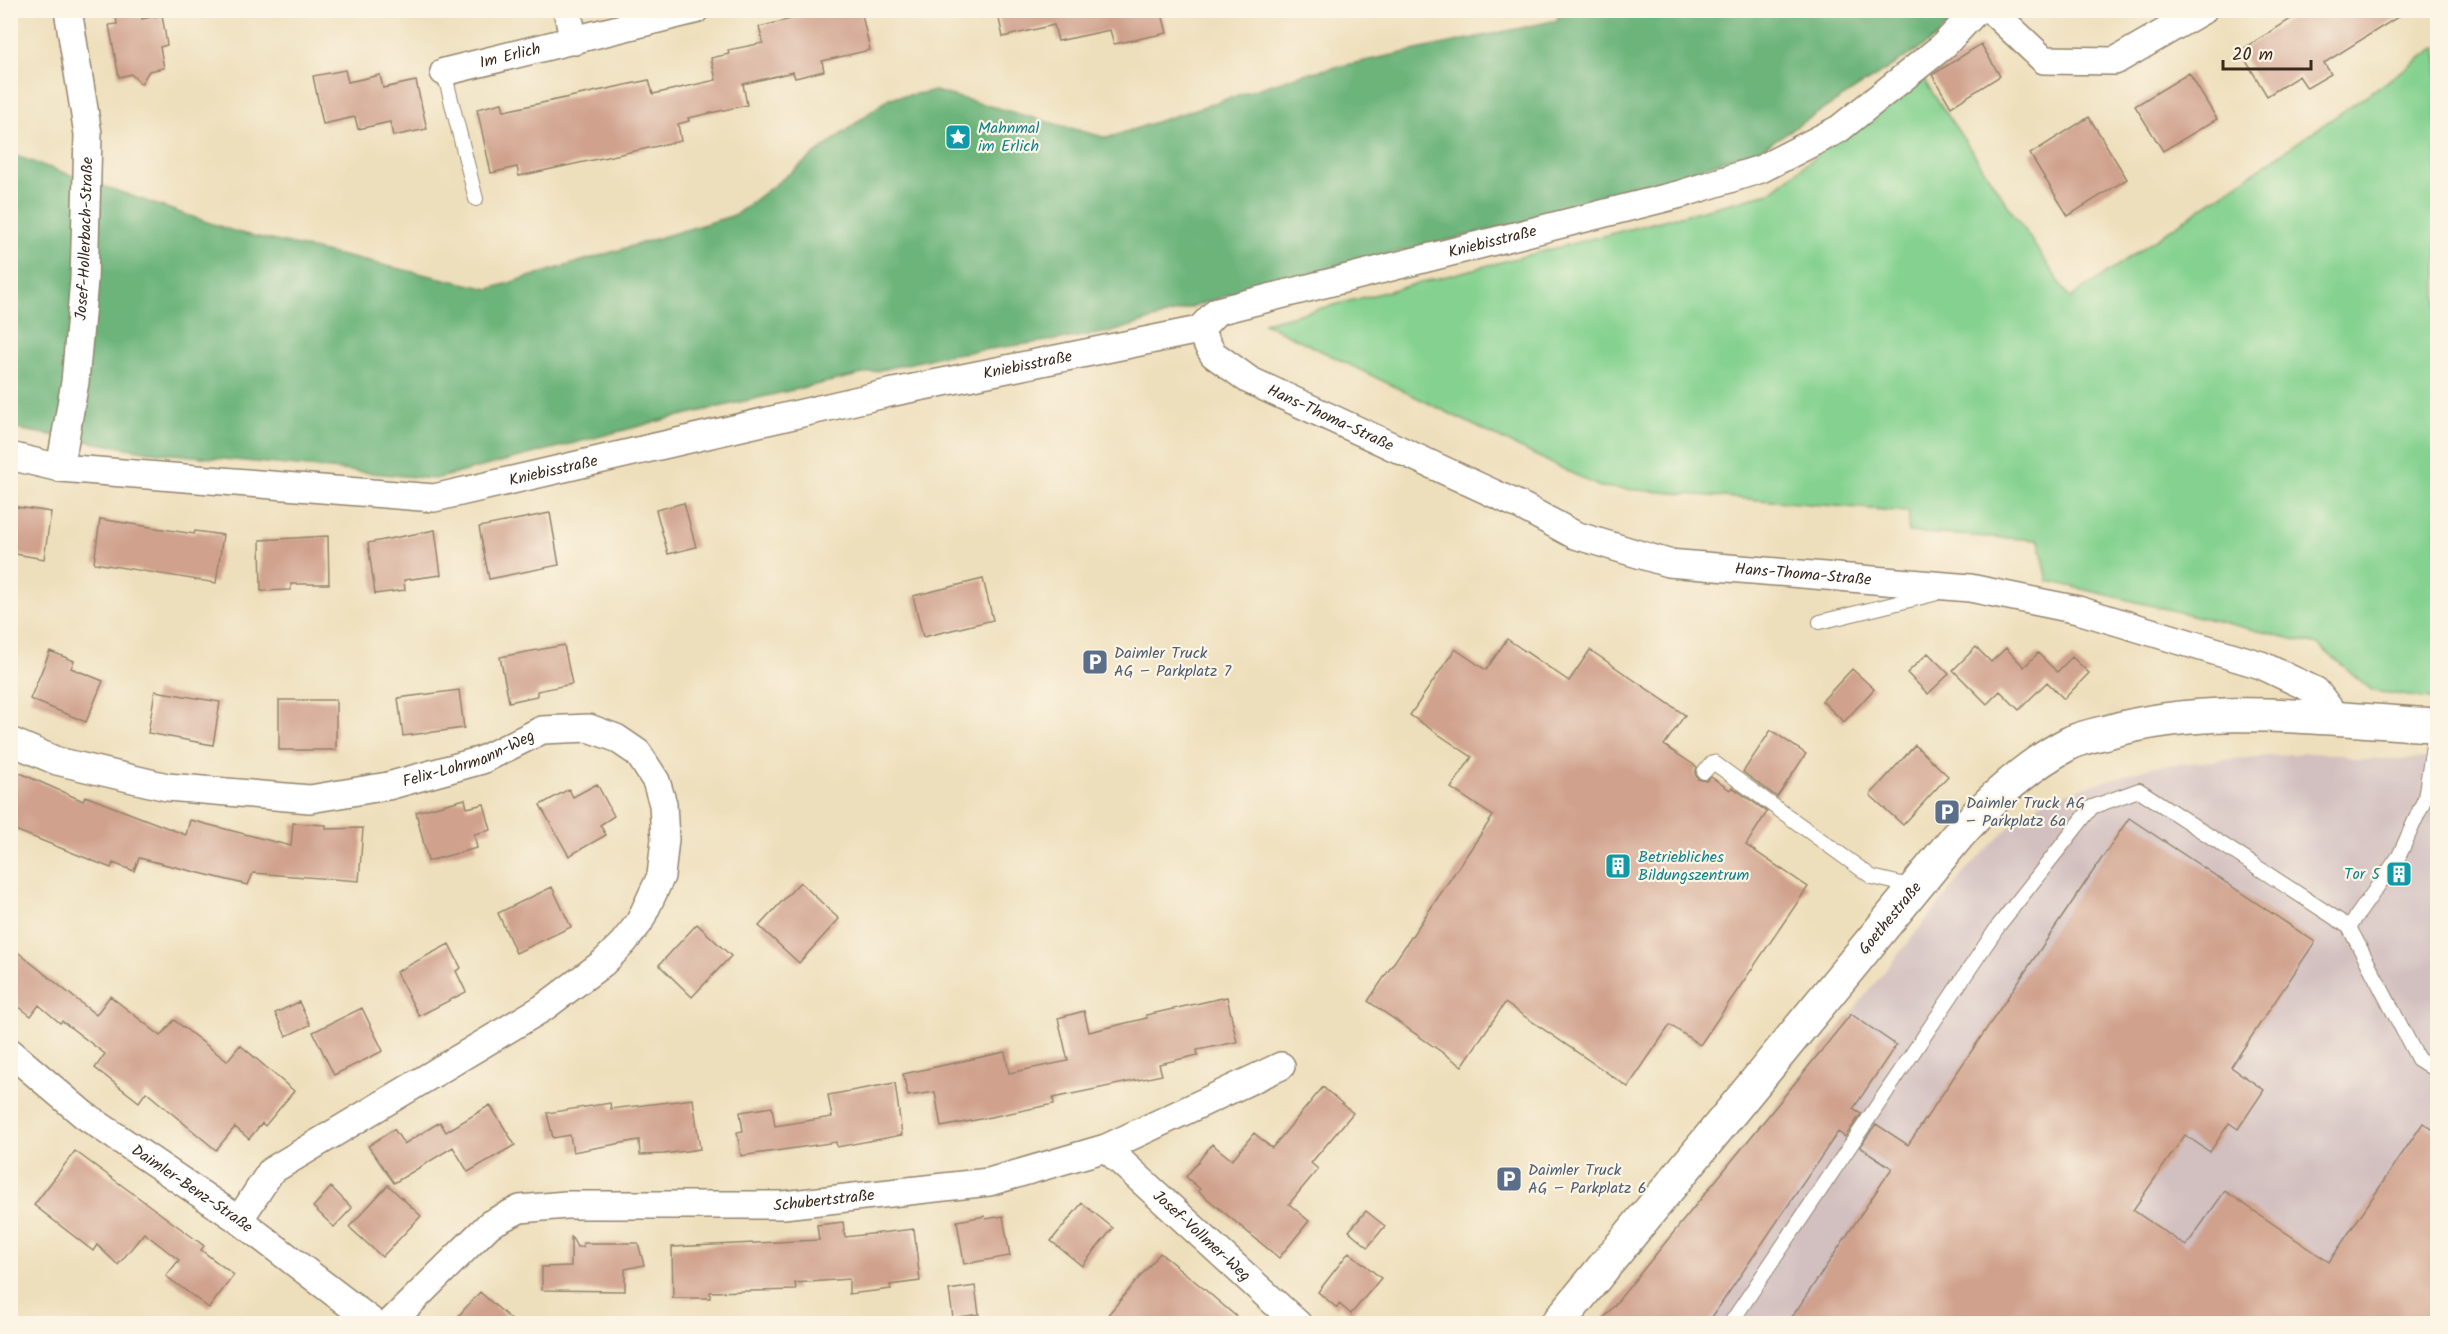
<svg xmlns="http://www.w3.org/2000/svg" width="2448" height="1334" font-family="Kalam,sans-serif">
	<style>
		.industrial { fill: #d2bfc0 }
		.green { fill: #85d290; stroke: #607e57; stroke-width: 1.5 }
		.forest { fill: #6cb47a; stroke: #546f4c; stroke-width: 1.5 }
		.building { fill: #d0a28d }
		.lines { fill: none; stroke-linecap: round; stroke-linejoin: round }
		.service-casing { stroke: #94846d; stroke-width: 16 }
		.minor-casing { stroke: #94846d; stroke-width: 30 }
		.tertiary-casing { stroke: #94846d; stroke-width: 36 }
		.service { stroke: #fff; stroke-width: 14 }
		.minor { stroke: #fff; stroke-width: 27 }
		.tertiary { stroke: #fff; stroke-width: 33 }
		.labels { text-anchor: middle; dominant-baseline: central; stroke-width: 4.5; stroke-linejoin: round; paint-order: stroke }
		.street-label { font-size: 16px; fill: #3b2a1e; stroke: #fcf5e5 }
		.culture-label { font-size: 16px; fill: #0d838f; stroke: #fcf5e5; text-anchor: start }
		.service-label { font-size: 16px; fill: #4e5e75; stroke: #fcf5e5; text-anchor: start }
	</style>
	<rect width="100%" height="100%" fill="#fcf5e5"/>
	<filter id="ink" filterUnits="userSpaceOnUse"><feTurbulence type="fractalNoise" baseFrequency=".0167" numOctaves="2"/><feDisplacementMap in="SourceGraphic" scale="12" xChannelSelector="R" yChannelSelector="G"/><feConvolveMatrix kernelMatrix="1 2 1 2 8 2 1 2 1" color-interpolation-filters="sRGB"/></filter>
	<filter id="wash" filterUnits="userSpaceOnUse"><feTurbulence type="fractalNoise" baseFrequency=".008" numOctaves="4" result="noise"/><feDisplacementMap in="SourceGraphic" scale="24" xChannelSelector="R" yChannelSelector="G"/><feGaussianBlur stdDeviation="1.35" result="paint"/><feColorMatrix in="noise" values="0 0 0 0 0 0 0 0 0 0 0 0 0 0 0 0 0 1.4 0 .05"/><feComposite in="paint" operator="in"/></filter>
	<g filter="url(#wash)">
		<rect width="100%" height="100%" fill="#eedfbc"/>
		<path class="industrial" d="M2303,753l39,1 15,6 80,-2v565l-837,1 368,-456 44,-44 36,-26 107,-32z"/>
		<path class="green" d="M2437,47v653l-64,-9 -55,-46 -270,-64 -9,-41 -131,-8 1,-20 -309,-25 -336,-164 505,-130 151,-119 150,224z"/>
		<path class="forest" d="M1557,11h407l-31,29 -169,107 -181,61 -318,76 -153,48 -166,23 -275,63 -236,61 -285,-27 -139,-24 -1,-274 226,78 253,57 246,-74 154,-117 46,-7 172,47 196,-64 255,-54z"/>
		<g id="blocks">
			<path class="building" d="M115,10h26l1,9 20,-4 5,30 -7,2 4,21 -15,3 -8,13 -10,-10 -12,3 -10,-52 8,-1z
				M810,10h51l9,40 -48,11 2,10 -29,7 -2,-6 -50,12 4,21 -59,13 1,3 -11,3 3,17 -162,35 -2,-9 -26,6 -14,-64 25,-6 2,8 145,-31 4,14 63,-14 -5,-22 18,-4 -1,-4 35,-7 -4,-16 52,-13z
				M997,10h164l6,23 -53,11 -4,-14 -52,11 -4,-16 -51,12z
				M2305,10h104l-85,53 7,11 -24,14 -8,-12 -32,20 -27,-45z
				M1981,44l19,32 -49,31 -19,-32z
				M345,70l3,12 32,-7 3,13 33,-7 11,48 -34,7 -3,-14 -32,7 -3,-12 -32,7 -10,-48z
				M2189,73l28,46 -54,32 -28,-45z
				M2089,117l38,62 -59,37 -38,-62z
				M684,503l12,44 -28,7 -12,-44z
				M10,506l41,6 -7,47 -34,-6z
				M550,513l9,52 -70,14 -10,-52z
				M100,519l94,15 1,-3 28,4 -7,48 -122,-20z
				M435,530l6,45 -37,5 1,10 -30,4 -7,-51z
				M328,536l1,48h-38v6l-30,1 -1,-51z
				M983,579l10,41 -70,17 -10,-41z
				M1507,639l62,42 21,-31 95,65 -21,30 33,22 -2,7 3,5 8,2 5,-4 19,13 2,-3 35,25 -21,33 62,42 -108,158 -30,-20 -42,62 -123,-84 -43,63 -94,-65 125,-185 -42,-28 21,-31 -62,-42 45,-66 31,21z
				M564,645l8,39 -35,7v5l-28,6 -9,-45z
				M1976,647l15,15 15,-14 18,19 14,-14 19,19 15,-15 17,16 -25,26 -17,-17 -28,28 -19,-19 -13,13 -34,-34z
				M50,651l24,10 -3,7 32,13 -17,41 -56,-23z
				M1928,653l21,21 -21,20 -21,-21z
				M1852,669l22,20 -30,33 -22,-21z
				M459,690l5,38 -61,8 -5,-38z
				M155,691l65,11 -7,43 -65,-12z
				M279,700h57v50h-57z
				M1771,730l35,24 -29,43 -34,-25z
				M1915,745l33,31 -45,49 -33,-30z
				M20,773l63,28 2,-5 101,39 4,-15 101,26 2,-23 33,2v4l37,-1 -4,53 -106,-8 -5,12 -109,-27 -5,13 -21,-8 -2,5 -101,-40v-54l8,3z
				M597,784l17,32 -14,9 6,10 -37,21 -29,-51 29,-16 4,8z
				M465,799l2,9 17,-4 7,26 -17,4 3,14 -49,13 -12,-49z
				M2129,818l186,124 -84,125 33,23 -26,39 -9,-6 -19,29 -25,-17 -52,75 53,36 39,-55 104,71 94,-139 15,10v190h-650l104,-155 -32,-21 16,-23 32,21z
				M800,882l39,37 -40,44 -40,-37z
				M552,887l19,40 -55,26 -18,-40z
				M697,924l34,32 -39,41 -33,-32z
				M449,944l12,24 -5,3 10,21 -47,24 -23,-44z
				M10,946l86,69 14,-19 51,40 13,-16 53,41 13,-16 54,46 -29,35 -3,-3 -13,16 -14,-12 -19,23 -70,-58 -7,10 -44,-34 10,-14 -43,-33 -2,2 -21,-18 -8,11 -21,-16z
				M1227,997l10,45 -40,8 1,5 -39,9 3,11 -109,23 1,6 -113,23 -6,-35 -27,4 -5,-22 102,-22 4,21 59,-12 -10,-43 26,-7 5,21 58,-14 -1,-3z
				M299,1002l11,23 -24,11 -11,-23z
				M362,1008l21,43 -49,24 -21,-43z
				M1851,1014l45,31 -43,64 8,5 -16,23 -7,-5 -130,191h-108z
				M895,1083l7,52 -65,12 -1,-5 -95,14 -4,-24 6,-1 -3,-19 32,-5 3,19 57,-9 -4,-22z
				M1323,1087l30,26 -42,50 7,6 -29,35 20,17 -30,37 -81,-67 2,-2 -14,-12 26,-33 20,16 22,-27 18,15z
				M693,1099l7,50 -36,5 -24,1 -1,-15 -66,12 -3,-17 -17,3 -6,-25 63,-10 1,6z
				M490,1105l25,40 -47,27 -15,-25 -59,36 -26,-37 26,-17 10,15 36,-22 6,10z
				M75,1151l120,88 9,7 -3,4 33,25 -25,33 -43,-32 13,-16 -35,-27 -26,32 -21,-20 -4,6 -59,-46z
				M388,1185l33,31 -39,41 -33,-30z
				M331,1187l21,21 -18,19 -21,-20z
				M1082,1203l31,25 -31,38 -31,-25z
				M1366,1211l19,15 -17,21 -19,-16z
				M985,1216l1,3 17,-3 7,40 -46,8 -7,-43z
				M843,1222l2,15 69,-8 6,52 -30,4 1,4 -42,5v-15l-54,4 1,7 -86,2v6h-37l-1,-51 147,-7 -2,-15z
				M571,1236l6,11h6v-4h55l6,22 -19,4v22l-83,-1v-23l29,-1z
				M1349,1252l32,26 -30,36 -12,-10 -2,4 -19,-16z
				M1160,1253l37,30 47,40h-143z
				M975,1286l4,28 -26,4 -4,-28z
				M480,1292l35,31h-63z"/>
		</g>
	</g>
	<g filter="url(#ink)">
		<use href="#blocks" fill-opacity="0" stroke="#94846d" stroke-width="1.5"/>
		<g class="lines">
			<defs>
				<path id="service" d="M444,72l32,127
					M1820,622l114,-28
					M2436,725l-11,73 -26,58 -50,71 69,132 20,13
					M1704,772l9,-10 159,115 42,10
					M1730,1324l269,-399 93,-118 47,-17 210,137"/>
				<g id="minor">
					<path d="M567,10l7,31"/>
					<path d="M1991,10l53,50 71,1 88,-51"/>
					<path id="s1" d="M444,72l251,-62"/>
					<path id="s2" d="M1199,330l14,24 36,26 274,127 52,28 93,28 302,25 108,22 183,55 55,26 22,29"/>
					<path id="s3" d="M10,456l50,12 374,30 455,-105 310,-63 18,-19 464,-117 80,-25 78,-40 104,-83 34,-36"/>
					<path id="s4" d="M60,468l15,-86 9,-102 3,-106 1,-40 -20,-124"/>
					<path id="s5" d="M10,741l47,20 110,26 143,12 78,-13 94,-26 60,-30 47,-2 27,10 22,15 18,28 7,23 2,35 -4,37 -22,47 -16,20 -20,20 -60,45 -272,163 -32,49"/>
					<path id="s6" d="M10,1052l74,63 155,105 136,104"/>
					<path id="s7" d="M1106,1148l192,176"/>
					<path id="s8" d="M389,1324l101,-100 30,-15 46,-4h217l206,-23 117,-34 175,-82"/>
				</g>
				<g id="tertiary">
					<path id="s9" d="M1557,1324l403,-491c31,-34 66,-67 108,-89 11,-6 26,-9 39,-12 107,-31 221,-12 331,-7"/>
				</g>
			</defs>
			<use href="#service" class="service-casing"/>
			<use href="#minor" class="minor-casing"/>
			<use href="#tertiary" class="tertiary-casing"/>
			<use href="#service" class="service"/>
			<use href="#minor" class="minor"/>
			<use href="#tertiary" class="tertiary"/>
		</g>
	</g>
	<defs>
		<symbol id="sight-square" viewBox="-11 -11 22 22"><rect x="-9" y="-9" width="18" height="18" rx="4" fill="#0f9aa8" stroke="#fcf5e5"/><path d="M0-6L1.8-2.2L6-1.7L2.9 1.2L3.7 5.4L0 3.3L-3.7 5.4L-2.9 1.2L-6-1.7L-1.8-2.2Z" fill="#fff"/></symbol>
		<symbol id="parking-square" viewBox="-11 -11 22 22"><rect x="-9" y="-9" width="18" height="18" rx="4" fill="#5c6f8a" stroke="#fcf5e5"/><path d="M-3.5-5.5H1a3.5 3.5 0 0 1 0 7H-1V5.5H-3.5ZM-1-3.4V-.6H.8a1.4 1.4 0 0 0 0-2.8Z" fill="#fff"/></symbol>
		<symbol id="building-square" viewBox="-11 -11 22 22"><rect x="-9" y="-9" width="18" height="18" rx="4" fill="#0f9aa8" stroke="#fcf5e5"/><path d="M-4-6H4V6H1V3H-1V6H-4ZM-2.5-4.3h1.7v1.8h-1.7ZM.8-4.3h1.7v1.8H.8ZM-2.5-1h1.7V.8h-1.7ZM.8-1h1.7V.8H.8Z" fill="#fff"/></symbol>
	</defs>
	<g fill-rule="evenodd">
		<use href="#sight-square" x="943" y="122" width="30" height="30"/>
		<use href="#parking-square" x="1080" y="647" width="30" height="30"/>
		<use href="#parking-square" x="1932" y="797" width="30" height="30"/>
		<use href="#building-square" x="1603" y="851" width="30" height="30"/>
		<use href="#building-square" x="2384" y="859" width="30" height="30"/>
		<use href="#parking-square" x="1494" y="1164" width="30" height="30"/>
	</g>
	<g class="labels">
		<g class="street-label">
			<text stroke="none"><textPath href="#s1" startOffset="68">Im Erlich</textPath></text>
			<text stroke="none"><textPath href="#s4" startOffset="231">Josef-Hollerbach-Straße</textPath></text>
			<text stroke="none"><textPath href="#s3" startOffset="1520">Kniebisstraße</textPath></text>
			<text stroke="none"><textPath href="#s3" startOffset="1035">Kniebisstraße</textPath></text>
			<text stroke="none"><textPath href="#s2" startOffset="162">Hans-Thoma-Straße</textPath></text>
			<text stroke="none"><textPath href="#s3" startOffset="549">Kniebisstraße</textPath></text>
			<text stroke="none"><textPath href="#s2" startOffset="666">Hans-Thoma-Straße</textPath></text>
			<text stroke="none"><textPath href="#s5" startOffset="472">Felix-Lohrmann-Weg</textPath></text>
			<text stroke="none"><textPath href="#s9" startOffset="525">Goethestraße</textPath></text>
			<text stroke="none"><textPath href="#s6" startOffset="228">Daimler-Benz-Straße</textPath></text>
			<text stroke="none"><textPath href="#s8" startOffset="480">Schubertstraße</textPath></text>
			<text stroke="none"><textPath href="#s7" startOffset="130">Josef-Vollmer-Weg</textPath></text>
		</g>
		<g class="culture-label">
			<text x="978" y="128">Mahnmal<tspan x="978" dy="18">im Erlich</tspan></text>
			<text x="1638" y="857">Betriebliches<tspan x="1638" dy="18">Bildungszentrum</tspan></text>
			<text x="2380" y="874" text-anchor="end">Tor 5</text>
		</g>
		<g class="service-label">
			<text x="1114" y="653">Daimler Truck<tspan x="1114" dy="18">AG − Parkplatz 7</tspan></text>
			<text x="1966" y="803">Daimler Truck AG<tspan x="1966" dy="18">− Parkplatz 6a</tspan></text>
			<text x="1528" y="1170">Daimler Truck<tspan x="1528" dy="18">AG − Parkplatz 6</tspan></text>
		</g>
	</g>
	<rect width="2448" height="1334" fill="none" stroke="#fcf5e5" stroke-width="36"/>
	<path d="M2223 60v9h88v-9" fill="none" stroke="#3b2a1e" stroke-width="3"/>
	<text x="2232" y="60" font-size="18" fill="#3b2a1e" stroke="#fcf5e5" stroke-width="4.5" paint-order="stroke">20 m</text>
</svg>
